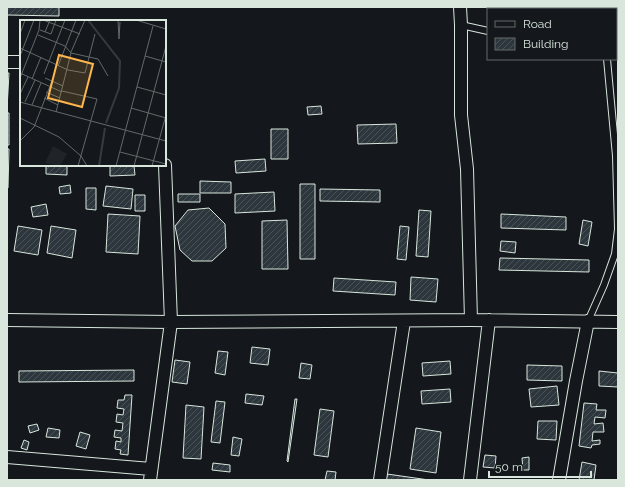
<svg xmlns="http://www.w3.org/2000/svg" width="625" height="487" font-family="Raleway,sans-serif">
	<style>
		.building { fill: url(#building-hatch); stroke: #d8e6dc }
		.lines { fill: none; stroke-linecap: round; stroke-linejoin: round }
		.lane-casing { stroke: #d8e6dc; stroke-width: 8 }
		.street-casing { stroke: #d8e6dc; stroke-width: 14 }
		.lane { stroke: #14181c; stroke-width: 6 }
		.street { stroke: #14181c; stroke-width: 12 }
		.inset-river { fill: none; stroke: #363b3e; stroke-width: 2 }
		.inset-road { fill: none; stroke: #626a69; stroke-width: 1 }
		.view { fill: #ffb74d; fill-opacity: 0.15; stroke: #ffb74d; stroke-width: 2 }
		.inset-edge { fill: none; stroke: #d8e6dc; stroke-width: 2 }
	</style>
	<defs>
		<pattern id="building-hatch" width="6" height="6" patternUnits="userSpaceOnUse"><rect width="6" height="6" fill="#2c363c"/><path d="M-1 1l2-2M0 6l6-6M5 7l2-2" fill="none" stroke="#4a5358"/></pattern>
	</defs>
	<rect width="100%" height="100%" fill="#14181c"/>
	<path class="building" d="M7,7h52v9l-52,-1z
		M498,7h14v2h-14z
		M549,7h15l-1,2h-15z
		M7,73h2l-2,36z
		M321,106l1,8 -14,1 -1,-8z
		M7,113h2v32h-2z
		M396,124l1,19 -39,1 -1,-19z
		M271,129h17v30h-17z
		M7,149h2l-1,39h-1z
		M265,159l1,12 -30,2 -1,-12z
		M46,165h21v10l-21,-1z
		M110,166h24l1,9 -25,1z
		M200,181l31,1v11h-31z
		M300,184h15v75h-15z
		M70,185l1,8 -11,1 -1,-7z
		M106,186l27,3 -2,20 -28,-3z
		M86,188h10v22l-10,-1z
		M320,189l60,1v12l-60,-1z
		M274,192l1,19 -40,2v-19z
		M178,194h22v8h-22z
		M135,195h10v16h-10z
		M46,204l2,11 -15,2 -2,-10z
		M209,208l16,16 1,24 -14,13h-20l-12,-11 -5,-24 13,-16z
		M419,210l12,1 -3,46 -12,-1z
		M108,214l32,2 -2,38 -32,-2z
		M501,214l65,3v13l-65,-2z
		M287,220l1,49h-26v-48z
		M583,220l9,2 -4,24 -9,-2z
		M18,226l24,4 -4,25 -24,-4z
		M51,226l25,4 -4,28 -25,-5z
		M400,226l9,1 -3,33 -9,-1z
		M501,241l15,1 -1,11 -15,-2z
		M500,258l89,2v12l-90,-2z
		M411,277l27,2 -2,23 -26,-2z
		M334,278l62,4 -1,13 -62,-4z
		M252,347l18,2 -2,16 -18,-2z
		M218,351l10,1 -3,23 -10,-2z
		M175,360l15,2 -3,22 -15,-2z
		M450,361l1,13 -28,2 -1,-13z
		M301,363l11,2 -2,14 -11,-1z
		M527,365l35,1v15l-35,-1z
		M134,370v11l-115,1v-11z
		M599,371l19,2v14l-19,-1z
		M557,386l2,19 -28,2 -2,-18z
		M450,389l1,13 -29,2 -1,-13z
		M246,394l18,2 -2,9 -17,-2z
		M125,395h7l-4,60 -8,-1 1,-4 -6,-1 1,-8 5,1v-4l-7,-1 1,-7 7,1 1,-8 -7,-1 1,-8 6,1 1,-6 -7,-1 1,-8h6z
		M295,399h2l-9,63 -1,-1z
		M216,401l9,1 -5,41 -9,-1z
		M584,403l13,1 -1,6h10l-1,8 -10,-1 -1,7 9,-1 1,9h-11l-1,9 8,-1v4l-8,1 -1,3 -12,-2z
		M186,405l18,2 -3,52 -18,-1z
		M320,409l14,2 -6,46 -14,-2z
		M538,421h19l-1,19 -19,-1z
		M37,424l2,6 -9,3 -2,-7z
		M48,428l12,2 -1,8 -13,-1z
		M416,428l25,4 -5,41 -26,-4z
		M80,432l10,3 -4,14 -10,-3z
		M233,437l9,2 -3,17 -8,-1z
		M24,440l5,2 -2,8 -6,-2z
		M485,455l11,1 -1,12 -12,-1z
		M529,457v13h-6l-1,-12z
		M582,462l14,3 -2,15h-15z
		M213,463l17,2v7l-18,-2z
		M327,471l9,1 -1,8h-10z
		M387,474l42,6h-43z"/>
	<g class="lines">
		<defs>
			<path id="lane" d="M606,9v-2
				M461,25l27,6
				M616,53h2
				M588,321l16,-36 11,-31 3,-25 -2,-73 -9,-97"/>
			<path id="street" d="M460,7l1,18v90l6,54 4,151
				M7,62h14
				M7,320l164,2 300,-2 147,2
				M7,457l144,12
				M150,480l21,-158 -6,-157
				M380,480l24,-159
				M470,480l19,-160
				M559,480l17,-99 12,-60"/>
		</defs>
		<use href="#lane" class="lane-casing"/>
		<use href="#street" class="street-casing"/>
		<use href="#lane" class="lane"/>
		<use href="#street" class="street"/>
	</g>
	<g transform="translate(20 20)">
		<rect width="146" height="146" fill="#14181c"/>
		<path d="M33,126l14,8 -7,12 -15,-3z" fill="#202428"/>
		<path class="inset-river" d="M68,0l32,41 -1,27 -13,35M79,146l6,-38"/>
		<path class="inset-road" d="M23,0l37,14M98,0l1,19M116,0l30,9M20,10l11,4 5,-14M25,12l5,-12M0,14l5,-14M18,15l27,11 6,7 -15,59M99,19l1,-17M0,28l48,22 17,3 10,-39M51,32l14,-32M51,33l27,6 10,17M0,36l14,-36M125,36l21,6M38,46l18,-46M0,53l42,19M24,54l21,-54M0,58l19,-48 1,-10M25,58l18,8M12,59l9,-22M117,67l29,8M42,71l35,8 -19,67M26,72l14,6M0,74l8,-17M24,78l14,7M0,82l146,39M5,82l10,-22M12,85l9,-22M111,88l35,10M0,98l39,19 22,19 6,10M0,121l14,-14 18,-46M100,132l46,12M96,146l37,-140M114,146l32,-120M132,146l14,-51"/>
		<path class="view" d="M39,35l34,9 -11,43 -34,-9z"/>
		<rect width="146" height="146" class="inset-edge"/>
	</g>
	<rect width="625" height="487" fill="none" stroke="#d8e6dc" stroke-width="16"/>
	<rect x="487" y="8" width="130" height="52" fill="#14181c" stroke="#626a69"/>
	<rect x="495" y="21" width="20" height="6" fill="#14181c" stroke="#626a69"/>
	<text x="523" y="28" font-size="12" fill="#d8e6dc">Road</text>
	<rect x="495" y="38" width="20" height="12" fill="url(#building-hatch)" stroke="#626a69"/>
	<text x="523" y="48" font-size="12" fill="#d8e6dc">Building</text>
	<path d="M489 471v6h102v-6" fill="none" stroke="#d8e6dc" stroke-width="2"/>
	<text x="495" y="471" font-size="12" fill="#d8e6dc" stroke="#14181c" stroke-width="3" paint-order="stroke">50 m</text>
</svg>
